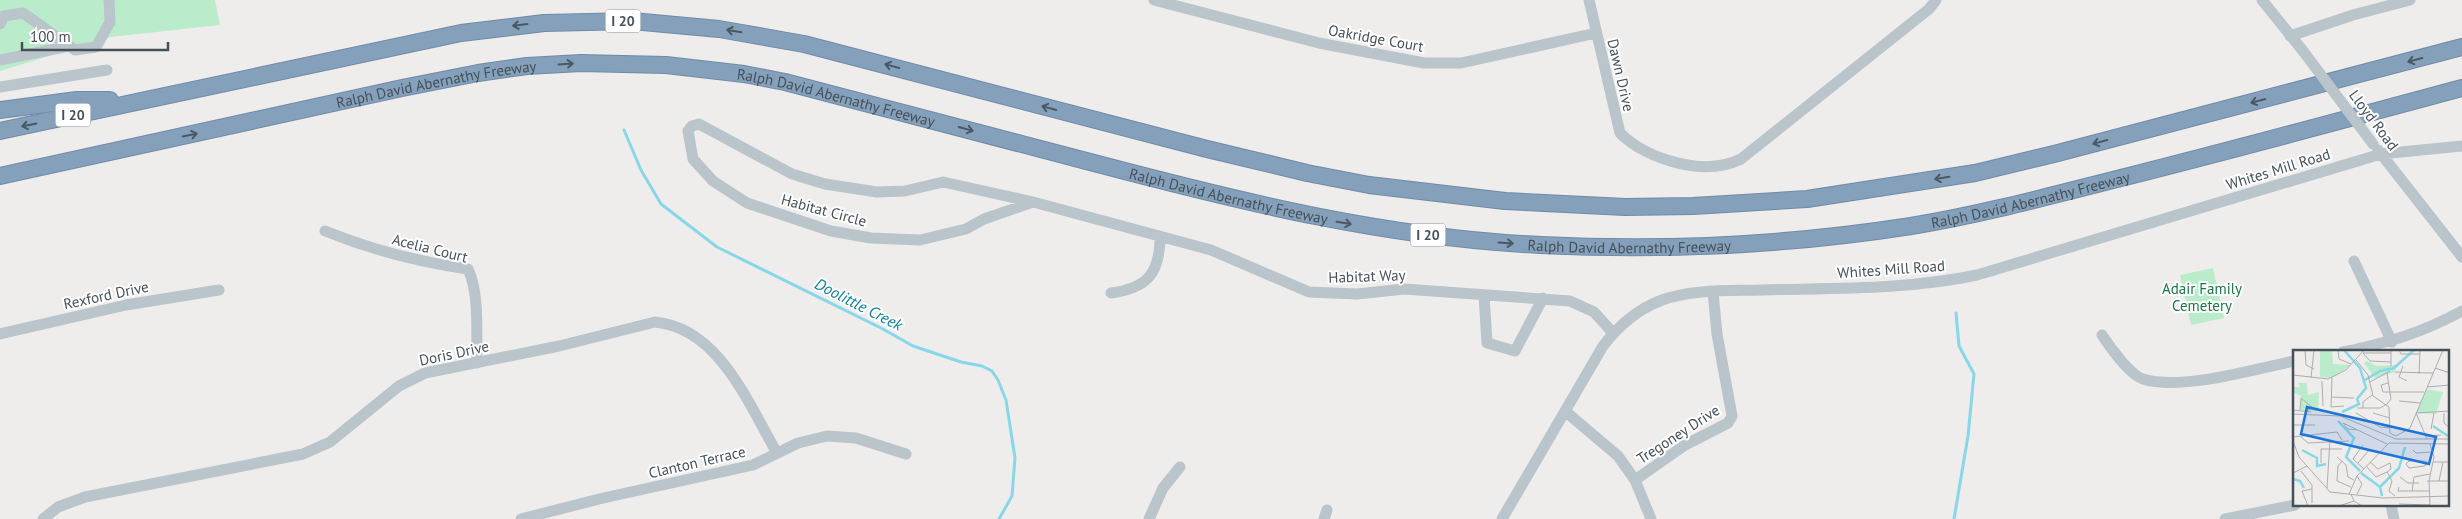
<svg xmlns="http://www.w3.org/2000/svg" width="2462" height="519" font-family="'PT Sans',sans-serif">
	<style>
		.green { fill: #baeccc }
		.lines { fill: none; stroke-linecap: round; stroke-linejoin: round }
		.stream { stroke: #88d7e8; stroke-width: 3 }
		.highway-casing { stroke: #708ba6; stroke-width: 18 }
		.minor { stroke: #bac4cb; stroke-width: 11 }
		.highway { stroke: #84a0ba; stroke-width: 16 }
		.minor-bridge { stroke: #bac4cb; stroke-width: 11 }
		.oneway { stroke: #4b5863 }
		.labels { text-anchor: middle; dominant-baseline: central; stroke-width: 4; stroke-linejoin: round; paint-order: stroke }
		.shield { fill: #fff; stroke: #7d848b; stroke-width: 1 }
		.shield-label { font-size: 14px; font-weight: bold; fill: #455059 }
		.street-label { font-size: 15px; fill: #455059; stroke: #fff }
		.park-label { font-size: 15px; fill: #197745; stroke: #fff }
		.water-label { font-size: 16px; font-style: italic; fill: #108099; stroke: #fff }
		.inset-river { fill: none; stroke: #88d7e8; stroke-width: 2.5 }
		.inset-road { fill: none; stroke: #abaeb1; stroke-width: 1 }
		.view { fill: #1e74d7; fill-opacity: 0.15; stroke: #1e74d7; stroke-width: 2.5 }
		.inset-edge { fill: none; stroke: #455059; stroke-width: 2.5 }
	</style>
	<rect width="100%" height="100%" fill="#efecec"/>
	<path class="green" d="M0,0h215l5,25 -109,12 -111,34z
		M2213,268l11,50 -33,7 -11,-50z"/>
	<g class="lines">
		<path class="stream" d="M624,130l17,40 20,34 56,43 164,81 32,18 48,16 21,4 10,5 6,9 8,20 9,58 -3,38 -13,23
			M1954,519l14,-83 6,-62 -15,-28 -3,-33"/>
		<defs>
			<g id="highway">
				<path d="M0,110l77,-10h33"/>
				<path d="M0,131l461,-98 83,-10 88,-2 87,8 85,15 403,105 100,24 62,12 136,16 120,6 68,-1 114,-7 168,-26 79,-19 408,-107"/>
				<path id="s1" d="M0,176l402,-88 76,-15 49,-7 54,-3 85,2 78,9 41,8c103,27 206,54 309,81 148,39 293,75 447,82 123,6 248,0 370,-19 73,-12 146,-32 218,-50 111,-28 222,-58 333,-88"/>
			</g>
		</defs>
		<use href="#highway" class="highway-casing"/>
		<path class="minor" d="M1154,0l165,43 105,20h37l135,-30
			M1589,0l31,133c27,27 85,44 121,26l188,-150 7,-9
			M2262,0l41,51
			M0,24l4,-8 19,-3 52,37 21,-3 14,-25 -1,-22
			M2290,36l63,-21 57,-15
			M0,60l69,-14
			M0,87l107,-17
			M2378,150l84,107
			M1033,202l-49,17 -18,10 -46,11 -49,-2 -40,-7 -84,-28 -34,-22 -20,-22 -5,-28 4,-5 7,-2 93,50 33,10 52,8 28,-1 38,-9 90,20 178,48 98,42 48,2 47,-5 166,12 24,11 19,21
			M325,231c47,19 94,31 143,38 12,25 8,67 9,94
			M2354,261l38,81
			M1111,293c37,-5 49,-20 49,-57
			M1484,295l3,48 28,8 28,-53
			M0,334l126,-29 93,-15
			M2102,335c8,12 28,40 41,44 39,12 111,-10 151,-18
			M2343,352c47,-10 76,-18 119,-41
			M1565,411l53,45 17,24 16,39
			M1635,480l50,-35 43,-22 4,-7 -15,-82 -4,-42
			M2391,505l3,14
			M43,519l15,-12 27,-10 218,-43 27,-12 69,-56 26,-13 134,-27 96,-24c64,6 93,81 122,131
			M521,519l78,-20 154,-34 45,-22 29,-7 29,2 50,16
			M1149,519l14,-31 17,-21
			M1324,519l3,-9
			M1502,519l101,-173c16,-21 35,-37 59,-46 31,-11 67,-9 99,-10 72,-2 145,0 216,-15l404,-121 81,-8
			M2225,519l70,-14"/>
		<use href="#highway" class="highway"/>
		<path class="minor-bridge" d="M2303,51l70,93"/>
	</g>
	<defs><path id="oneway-shaft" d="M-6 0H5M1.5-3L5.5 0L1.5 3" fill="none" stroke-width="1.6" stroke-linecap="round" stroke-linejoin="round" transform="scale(1.25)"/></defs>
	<g class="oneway">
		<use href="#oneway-shaft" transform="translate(520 25) rotate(173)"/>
		<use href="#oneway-shaft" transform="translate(734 31) rotate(-171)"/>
		<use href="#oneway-shaft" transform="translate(2415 60) rotate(165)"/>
		<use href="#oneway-shaft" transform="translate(566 64) rotate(-4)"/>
		<use href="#oneway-shaft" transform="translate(892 66) rotate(-165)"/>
		<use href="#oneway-shaft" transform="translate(2258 101) rotate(165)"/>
		<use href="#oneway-shaft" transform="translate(1049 108) rotate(-165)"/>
		<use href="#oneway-shaft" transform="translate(29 125) rotate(168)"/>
		<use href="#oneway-shaft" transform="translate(966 129) rotate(15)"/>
		<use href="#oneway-shaft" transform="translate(190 135) rotate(-12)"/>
		<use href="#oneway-shaft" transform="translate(2100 142) rotate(165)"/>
		<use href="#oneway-shaft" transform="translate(1942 178) rotate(170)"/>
		<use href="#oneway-shaft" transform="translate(1344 223) rotate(10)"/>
		<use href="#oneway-shaft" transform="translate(1506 243) rotate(4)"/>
	</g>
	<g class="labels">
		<g class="shield">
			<rect x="605.5" y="9.5" width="35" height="23" rx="4"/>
			<rect x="55.5" y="103.5" width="35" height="23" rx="4"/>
			<rect x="1410.5" y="223.5" width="35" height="23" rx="4"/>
		</g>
		<g class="shield-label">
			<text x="623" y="21">I 20</text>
			<text x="73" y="115">I 20</text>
			<text x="1428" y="235">I 20</text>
		</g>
		<g class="street-label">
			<text transform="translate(1376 38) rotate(10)">Oakridge Court</text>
			<text transform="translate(1621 75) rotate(77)">Dawn Drive</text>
			<text stroke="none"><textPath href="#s1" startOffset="446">Ralph David Abernathy Freeway</textPath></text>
			<text stroke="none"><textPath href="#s1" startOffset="851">Ralph David Abernathy Freeway</textPath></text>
			<text transform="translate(2374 120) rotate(53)">Lloyd Road</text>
			<text transform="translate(2278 169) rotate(-17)">Whites Mill Road</text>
			<text stroke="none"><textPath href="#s1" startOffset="1256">Ralph David Abernathy Freeway</textPath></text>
			<text stroke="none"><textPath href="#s1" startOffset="2066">Ralph David Abernathy Freeway</textPath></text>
			<text transform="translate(824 210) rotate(15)">Habitat Circle</text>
			<text stroke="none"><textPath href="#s1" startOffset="1661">Ralph David Abernathy Freeway</textPath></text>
			<text transform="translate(430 248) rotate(14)">Acelia Court</text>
			<text transform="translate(1891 269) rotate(-4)">Whites Mill Road</text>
			<text transform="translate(1367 276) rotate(-2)">Habitat Way</text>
			<text transform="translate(106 295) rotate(-12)">Rexford Drive</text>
			<text transform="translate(454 353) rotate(-12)">Doris Drive</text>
			<text transform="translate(1678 434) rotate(-33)">Tregoney Drive</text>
			<text transform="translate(697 462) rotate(-13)">Clanton Terrace</text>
		</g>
		<g class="park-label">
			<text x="2202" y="288">Adair Family<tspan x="2202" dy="17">Cemetery</tspan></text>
		</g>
		<g class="water-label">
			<text transform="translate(859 304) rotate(27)">Doolittle Creek</text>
		</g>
	</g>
	<g transform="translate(2293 350)">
		<rect width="156" height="156" fill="#efecec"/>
		<path d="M27,0h12l1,14 18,1 -19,13 -12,-1zM75,11l8,5 20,-1 -1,7 -20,6 -11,-15zM5,33h9l1,12 11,-3 -1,19 -18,-1 1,-14 -8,-4v-5h7zM133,39l17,3 -7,22 -19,-1z" fill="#baeccc"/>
		<path class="inset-river" d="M72,30l15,-9 14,-3 20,-18M49,62l17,-8 -2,-5 9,-11 -6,-20 -16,-18M45,71l16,17 -8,19 14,14M140,76l15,10M9,100l15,8v8l9,-2M68,123l19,14 2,9M0,129l7,2 4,7M87,137l19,-19 6,-21"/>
		<path class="inset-road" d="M12,0l1,15 8,4M45,0l1,9 12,5M106,0l2,4h19M70,3l7,8 21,1M70,3h28M63,10l12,15 5,21 16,11 1,26 6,3 14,-8 33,-78M98,16v-16M110,16l-4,11 8,4M142,18l15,5M102,22l38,1M126,24l1,-24M0,25l35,4 18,-9 18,-20M18,28l3,-28M39,28l-1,29 13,-1M29,31l1,25M77,32l20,-11M95,33l-7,2 2,7h41M134,37l23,-2M38,47l23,1M106,51l21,2M64,58h23l7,-4 4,-5 -4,-26M70,58v-6l9,-7M0,60l18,2M7,60l1,-12 12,10 -8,3M63,63l24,14 10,1M80,63l17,5M123,63l11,26M123,63l34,-2M151,63v10l6,5M0,64l47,2 56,23h54M50,73l44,21M50,73l5,6 9,1M0,75h22M138,79l3,-16M133,86l15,-1M0,87l44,-5 5,8M8,87l7,6 41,-2M0,91l6,16 31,35 53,6 67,-2M137,94l4,13 -5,24 1,25M70,95l-10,14 11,10M120,100l3,3 17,-1M44,107l9,8 2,12 6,3M49,111l-4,5 -1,15 14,6M116,111h17l-1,5 -16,2 -3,-4zM77,112l8,7 12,-6 1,6 -4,3M140,112h17M28,113v-14h21M65,113l12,-14M73,116l10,11 11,-5 5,9 -3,10 6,5M8,121l11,14v18M0,123l14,-7M64,126l5,8 -5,10M107,127l8,6h11M134,131h23M146,131l4,-19M106,137l-1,4h32M34,138l3,-48M119,141l2,-14 16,-3M56,144l8,-18 32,-33 61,1M58,144l3,7 8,5M106,154l31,1M15,156l-6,-15 10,-2M46,156l15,-5"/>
		<path class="view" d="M14,57l129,30 -7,27 -128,-30z"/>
		<rect width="156" height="156" class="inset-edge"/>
	</g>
	<path d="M22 42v8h146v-8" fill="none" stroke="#455059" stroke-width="2.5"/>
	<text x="30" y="42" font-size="15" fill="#455059" stroke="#ffffff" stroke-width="4" paint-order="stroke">100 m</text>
</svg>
